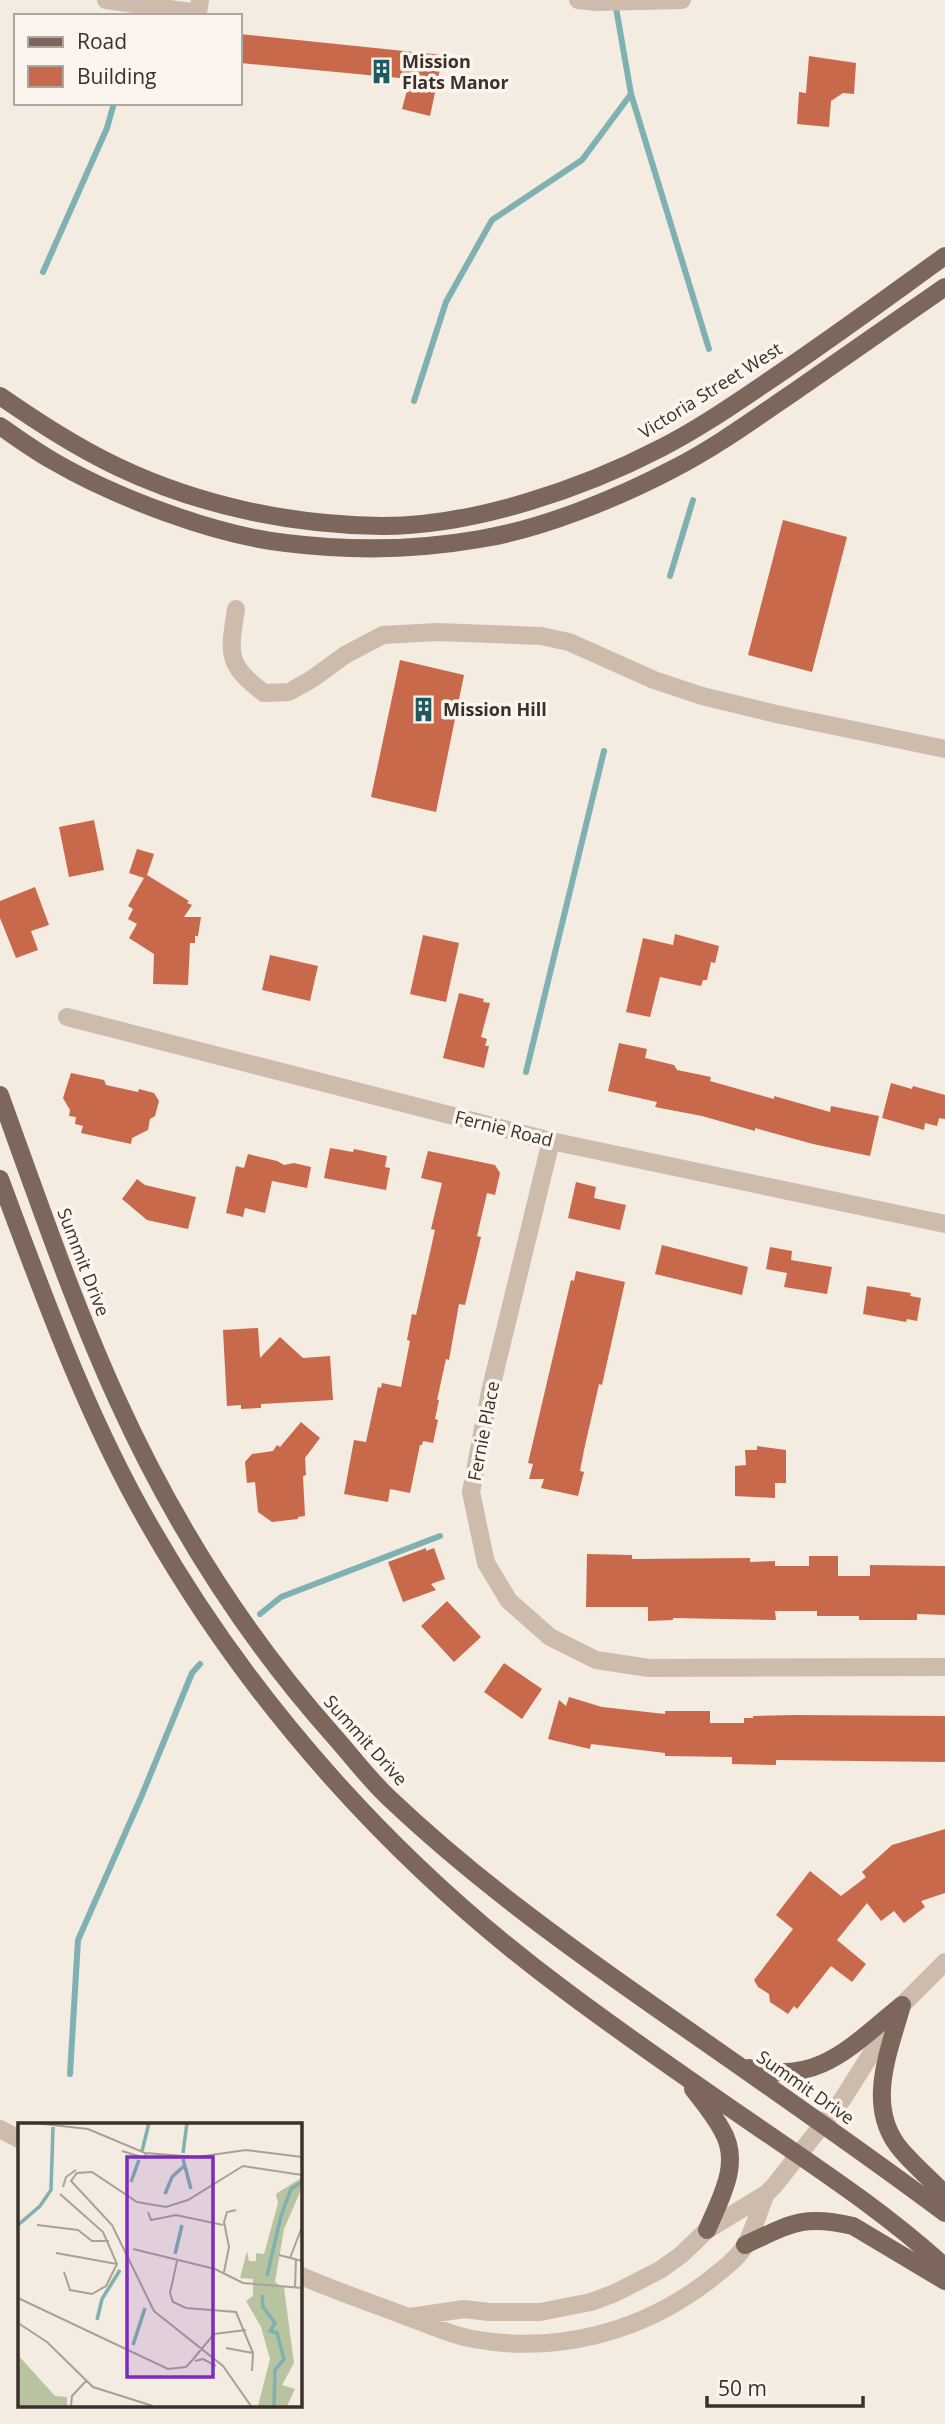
<svg xmlns="http://www.w3.org/2000/svg" width="945" height="2424" font-family="'Open Sans',sans-serif">
	<style>
		.lines { fill: none; stroke-linecap: round; stroke-linejoin: round }
		.stream { stroke: #7fb0b2; stroke-width: 6 }
		.building { fill: #c8694b }
		.minor { stroke: #cdbbac; stroke-width: 18 }
		.major { stroke: #7d675c; stroke-width: 18 }
		.labels { text-anchor: middle; dominant-baseline: central; stroke-width: 7; stroke-linejoin: round; paint-order: stroke }
		.poi-label { font-size: 18px; font-weight: bold; fill: #3b302b; stroke: #fbf5ee; text-anchor: start }
		.street-label { font-size: 18px; fill: #3b302b; stroke: #fbf5ee }
		.inset-river { fill: none; stroke: #7fb0b2; stroke-width: 3.5 }
		.inset-road { fill: none; stroke: #aaa098; stroke-width: 2 }
		.view { fill: #7b2cbf; fill-opacity: 0.15; stroke: #7b2cbf; stroke-width: 3.5 }
		.inset-edge { fill: none; stroke: #3b302b; stroke-width: 3.5 }
	</style>
	<rect width="100%" height="100%" fill="#f4ebe1"/>
	<g class="lines">
		<path class="stream" d="M615,2l16,92 78,255
			M43,272l64,-144 7,-25
			M414,401l32,-99 46,-82 90,-60 49,-66
			M670,576l23,-76
			M526,1072l78,-321
			M260,1614l21,-17 159,-61
			M70,2074l8,-134 64,-145 50,-122 8,-9"/>
	</g>
	<path class="building" d="M240,34l203,21 -13,61 -28,-7 8,-30 -170,-16z
		M809,56l47,7 -2,31 -11,-1 -12,8 -2,26 -32,-3 2,-32 7,1z
		M783,520l64,17 -35,135 -64,-17z
		M400,660l64,15 -28,137 -65,-15z
		M94,820l10,50 -35,7 -10,-50z
		M137,849l17,5 -7,21 42,26 -2,2 5,2 -8,12h17l-3,19h-3v7h-5l-2,42 -35,-1 1,-30 -25,-16 8,-14 -9,-5 5,-10 -5,-3 16,-28 -15,-5z
		M35,887l14,38 -18,6 7,19 -22,8 -16,-40v-17z
		M675,934l44,12 -4,17 -4,-1 -4,18h-4l-2,6 -41,-9 -10,40 -24,-5 17,-74 30,7z
		M423,935l36,8 -13,59 -36,-8z
		M270,955l48,11 -8,35 -48,-11z
		M459,993l25,6 -1,3 7,1 -9,34 6,2 -2,7h4l-5,22 -41,-10z
		M619,1043l28,6 -2,9 29,7 3,5 34,7 -1,4 64,18v-3l56,16 1,-6 48,10 -9,40 -57,-12 -58,-16v3l-53,-15 -47,-9 2,-5 -49,-11z
		M71,1073l33,7 2,5 32,7 1,-3 15,4 5,8 -4,15 -5,3 -2,11 -16,8 -1,6 -50,-11 2,-7 -8,-2 1,-7 -7,-1 1,-6 -7,-12z
		M891,1083l21,6 1,-3 32,9v24l-6,-1 -2,8 -12,-3 -1,7 -42,-12z
		M330,1148l23,4 1,-3 33,7 -2,11 5,1 -4,22 -62,-12z
		M428,1151l67,14 5,8 -5,22 -8,-2 -10,43 4,1 -16,68 -6,-1 -10,56 -3,-1 -9,41h2l-4,19 3,1 -5,23 -10,-2 -1,4h-2l-10,48 -20,-4 -2,13 -44,-8 10,-54 12,2 12,-55 3,1 1,-5 19,4 9,-46 -3,-1 5,-26 4,1 19,-85 -4,-1 11,-46 -21,-5z
		M248,1154l29,7 7,4 10,-2 17,4 -4,21 -35,-7 -7,32 -20,-5 -2,9 -17,-4 10,-47 8,2z
		M137,1179l8,6 51,12 -8,32 -41,-9 -25,-21z
		M576,1182l20,5 -2,11 32,7 -6,25 -52,-12z
		M662,1245l86,22 -6,28 -87,-21z
		M770,1247l22,4 -1,9 41,7 -5,27 -43,-7 3,-14 -21,-4z
		M576,1271l49,11 -23,103 -3,-1 -15,66 -4,21 4,1 -6,24 -37,-8 3,-9h-15l4,-15 -5,-1 43,-183 3,1z
		M867,1286l44,7 -1,3 11,2 -4,23 -10,-2 -1,3 -43,-8z
		M258,1328l2,30 20,-21 23,21 27,-2 3,44 -72,4v4l-20,1v-4l-14,1 -4,-76z
		M301,1422l19,16 -15,20 1,17 -3,1 2,40 -7,1v2l-26,3 -14,-10 -3,-30 -8,1 -2,-21 7,-8 21,-3 4,-6 3,2z
		M757,1446l29,4v33h-11v15l-40,-2v-30l11,-1 -1,-15h12z
		M426,1548v3l8,-3 11,31 -14,5 5,6 -33,12 -15,-40z
		M587,1554l45,1v4l118,-1v4l25,-1v5h34v-10h29v20h32v-11l75,1v49l-28,-1v6h-58v-4h-42v-5h-42l1,9 -103,-2v2l-25,1v-14h-62z
		M447,1601l34,36 -27,25 -33,-36z
		M504,1663l38,26 -20,30 -38,-27z
		M569,1697l33,10 63,7v-3h45v12h34v-5h9v-2l42,-1 150,1v46l-169,-2v5l-44,-1v-7l-67,-1v-3l-74,-9 -1,5 -42,-10 11,-39 7,6z
		M945,1829v64l-24,8 4,6 -21,16 -10,-12 -13,10 -14,-18 -30,37 29,24 -14,18 -21,-16 -34,43 -3,-3 -6,8 -18,-12 -1,-8 -11,-7 -4,-7 39,-51 -17,-14 34,-44 31,25 25,-19 -4,-5 30,-27z"/>
	<g class="lines">
		<path class="minor" d="M106,0l92,13 2,-13
			M578,0l18,2 86,-2
			M236,609c-7,46 -10,55 28,84l25,-1 23,-13 33,-24 38,-20 54,-3 104,4 28,6 85,38 48,16 74,18 169,35
			M67,1017l484,124 394,83
			M551,1141l-61,251 -19,100 15,71 23,38 41,36 46,23 53,8 296,-1
			M0,2129l19,10
			M299,2275c36,16 73,28 109,42 22,8 42,18 65,22 82,15 165,-6 231,-55 14,-11 33,-24 42,-40 8,-15 13,-34 20,-50
			M410,2317l54,-8 25,3h51l51,-10 24,-9 45,-23 21,-15 26,-25 59,-36 8,-8 68,-86 60,-95 43,-43"/>
		<path class="major" d="M0,396c38,26 76,51 118,71 82,39 174,58 265,59 90,0 199,-37 278,-78 39,-20 75,-45 112,-70 58,-39 115,-81 172,-122
			M0,426c17,12 35,25 53,35 62,36 161,74 233,82 64,8 131,7 194,-4 62,-10 138,-41 193,-70 43,-22 81,-50 121,-77 50,-35 101,-70 151,-105
			M0,1095c37,102 72,205 117,304 55,121 127,236 216,336 18,20 35,43 55,62 83,79 174,145 267,210 97,68 195,135 290,206
			M0,1179c44,118 87,238 150,347 104,182 249,342 417,466 60,45 121,87 182,129 67,46 136,91 196,146
			M902,2005c-13,47 -38,103 0,146 13,15 29,29 43,43
			M749,2068c70,18 103,-23 153,-63
			M693,2089c10,13 21,26 29,41 20,33 -2,69 -15,100
			M745,2245c45,-21 58,-31 108,-19l92,55"/>
	</g>
	<defs>
		<symbol id="building-bare" viewBox="-9 -9 18 18"><path d="M-4-6H4V6H1V3H-1V6H-4ZM-2.5-4.3h1.7v1.8h-1.7ZM.8-4.3h1.7v1.8H.8ZM-2.5-1h1.7V.8h-1.7ZM.8-1h1.7V.8H.8Z" fill="#1f5a5e" stroke="#fbf5ee" stroke-width="2.5" paint-order="stroke"/></symbol>
	</defs>
	<g fill-rule="evenodd">
		<use href="#building-bare" x="364" y="54" width="35" height="35"/>
		<use href="#building-bare" x="406" y="692" width="35" height="35"/>
	</g>
	<g class="labels">
		<g class="poi-label">
			<text x="402" y="61">Mission<tspan x="402" dy="21">Flats Manor</tspan></text>
			<text x="443" y="709">Mission Hill</text>
		</g>
		<g class="street-label">
			<text transform="translate(710 390) rotate(-32)">Victoria Street West</text>
			<text transform="translate(504 1128) rotate(14)">Fernie Road</text>
			<text transform="translate(84 1262) rotate(69)">Summit Drive</text>
			<text transform="translate(483 1431) rotate(-79)">Fernie Place</text>
			<text transform="translate(366 1740) rotate(48)">Summit Drive</text>
			<text transform="translate(806 2087) rotate(35)">Summit Drive</text>
		</g>
	</g>
	<g transform="translate(18 2123)">
		<rect width="284" height="284" fill="#f4ebe1"/>
		<path d="M283,55v12l-17,39 -9,53 9,6 10,75 -12,22 13,4 -8,17h-29l12,-47 -9,-32 -15,-26 7,-5v-17l-13,-1 7,-27 2,10h7v-8l8,1 14,-51 -2,-9zM0,232l37,41 12,1v9h-49z" fill="#b8c4a0"/>
		<path class="inset-river" d="M124,28l7,-28M165,30l4,-30M165,36l8,30M113,59l8,-22M147,71l7,-17 12,-11M0,102l22,-19 11,-16 2,-63M157,131l7,-29M249,153l14,-60 10,-27 11,-7M244,172l1,12 12,16 -5,8 7,2 7,26 -9,11 -1,36M79,197l5,-21 18,-29M115,222l12,-37"/>
		<path class="inset-road" d="M17,0l53,6 57,24 52,4 49,-7 56,7M104,28l23,7 1,-4M45,64l3,-10 10,-7M42,71l43,38 14,32 -11,22 -14,8 -22,-4 -6,-18M130,89l3,8 25,-5 47,10M19,102l41,5 14,11h17M115,126l82,20 28,14 59,5M38,130l61,11M261,132l23,6M272,135l12,-31M159,138l-7,32 3,9 13,6 50,4 17,41 -1,18M206,149l5,-25 -5,-25 3,-10 9,-2M277,165l1,-29M0,175l150,71 18,-2 10,-11M0,200l29,19 46,45 60,19M208,225l27,5M176,235l20,-24 32,-4M177,238l8,-2 13,7M53,283l1,-10 14,-15M233,283l-28,-40 -69,-55 -42,-86 -41,-44 6,-8 15,-1 45,30 29,5 22,-7 55,-34 59,9"/>
		<path class="view" d="M109,34h86v220h-86z"/>
		<rect width="284" height="284" class="inset-edge"/>
	</g>
	<rect x="14" y="14" width="228" height="91" fill="#fbf5ee" stroke="#aea6a0" stroke-width="2"/>
	<rect x="28" y="37" width="35" height="10" fill="#7d675c" stroke="#aea6a0" stroke-width="2"/>
	<text x="77" y="49" font-size="21" fill="#3b302b">Road</text>
	<rect x="28" y="66" width="35" height="21" fill="#c8694b" stroke="#aea6a0" stroke-width="2"/>
	<text x="77" y="84" font-size="21" fill="#3b302b">Building</text>
	<path d="M707 2396v10h156v-10" fill="none" stroke="#3b302b" stroke-width="3.5"/>
	<text x="718" y="2396" font-size="21" fill="#3b302b" stroke="#fbf5ee" stroke-width="5" paint-order="stroke">50 m</text>
</svg>
